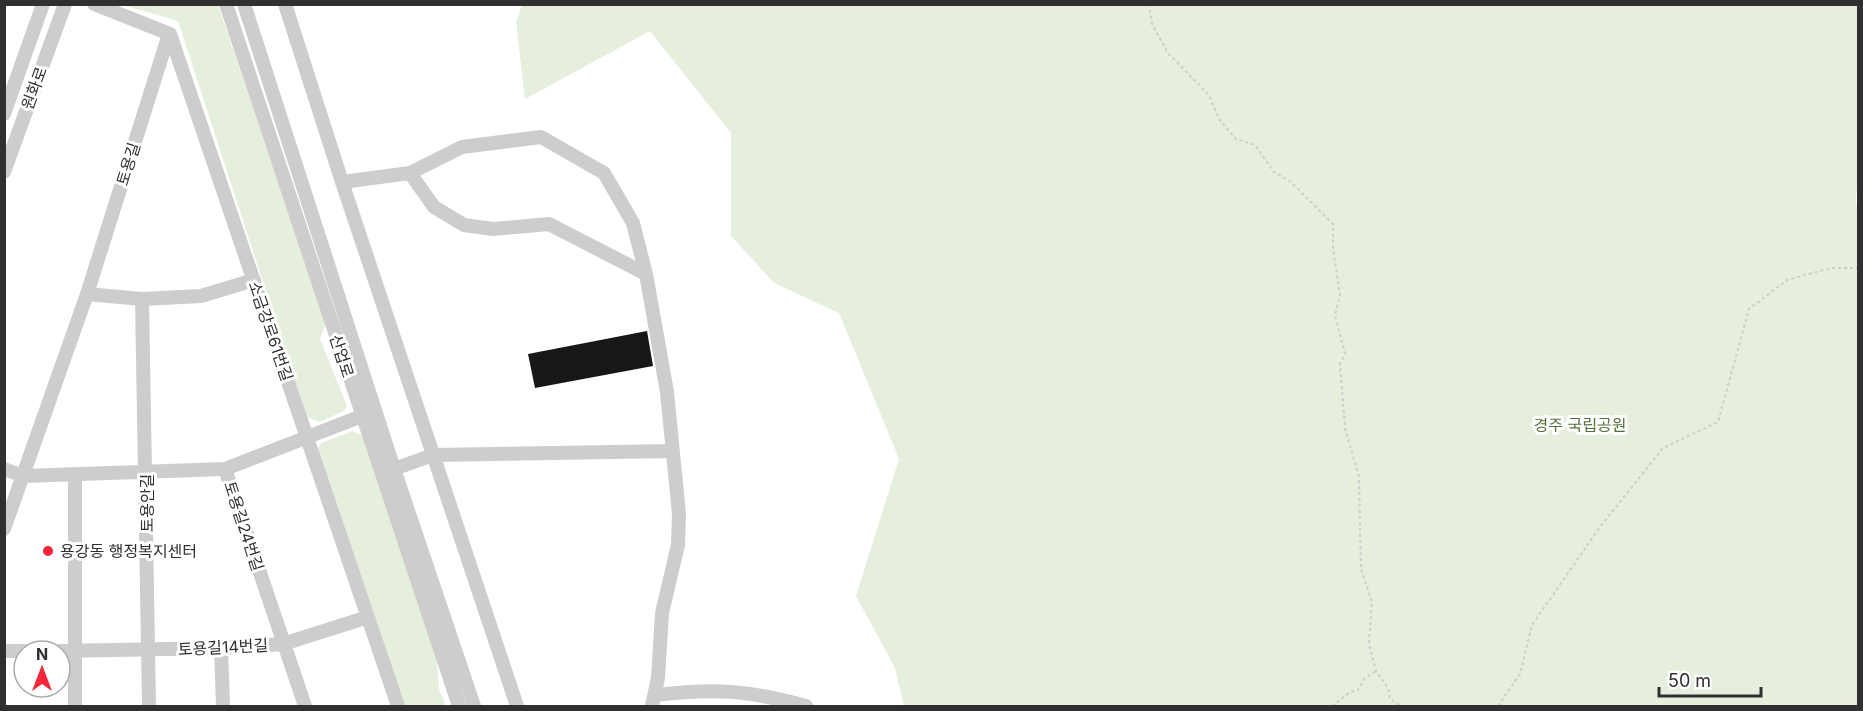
<svg xmlns="http://www.w3.org/2000/svg" width="1863" height="711" font-family="Inter,'Noto Sans KR',sans-serif">
	<style>
		.green { fill: #e6eedd }
		.building { fill: #171717 }
		.lines { fill: none; stroke-linecap: round; stroke-linejoin: round }
		.path { stroke: #cdcdcd; stroke-width: 2; stroke-dasharray: 3 3; stroke-linecap: butt }
		.minor { stroke: #cdcdcd; stroke-width: 14 }
		.poi-dot { fill: #f32639; stroke: #fff; stroke-width: 2 }
		.labels { text-anchor: middle; dominant-baseline: central; stroke-width: 6; stroke-linejoin: round; paint-order: stroke }
		.street-label { font-size: 16px; fill: #303030; stroke: #fff }
		.park-label { font-size: 16px; fill: #547039; stroke: #fff }
		.poi-label { font-size: 16px; fill: #303030; stroke: #fff; text-anchor: start }
	</style>
	<rect width="100%" height="100%" fill="#fff"/>
	<path class="green" d="M123,5h95l108,318 -6,16 27,67 -3,5 -24,11 -13,-5 -129,-396z
		M522,5h1336v163l-2,35 2,5v498h-954l-9,-38 -39,-72 43,-137 -60,-146 -65,-30 -43,-47v-103l-81,-102 -125,68 -9,-77z
		M353,431l12,6 71,214 3,38 7,17h-42l-42,-128 -46,-125 5,-10z"/>
	<path class="building" d="M647,331l6,35 -118,22 -7,-34z"/>
	<g class="lines">
		<path class="path" d="M1149,4l3,20 16,29 41,42 10,24 17,20 19,6 19,27 17,10 42,42v24l7,47 -5,20 10,39 -5,10 5,64 14,49 2,92 11,33 -3,41 7,28 12,17 2,11 11,7
			M1332,706l18,-14 8,-2 6,-11 12,-8
			M1498,706l22,-32 12,-49 68,-98 63,-79 55,-26 31,-113 38,-29 44,-12h27"/>
		<path class="minor" d="M94,4l76,30 228,672
			M226,4l233,702
			M244,4l150,465 80,237
			M285,4l57,178 175,524
			M4,114l39,-110
			M4,172l61,-168
			M410,173l52,-26 79,-10 63,36 29,50 13,51
			M342,182l68,-9 24,34 30,18 29,4 56,-5 97,50 21,118 12,122 -1,31 -16,68 -4,65 -6,28
			M87,294l55,5 59,-3 53,-16
			M142,299l7,407
			M4,469l19,7 202,-7 137,-53
			M225,469l80,237
			M394,469l39,-14 239,-4
			M4,529l83,-235 82,-260
			M221,648l2,58
			M4,651h20
			M60,651l161,-3 62,-4 85,-27
			M655,695c61,-7 92,-5 151,11
			M75,706v-232"/>
	</g>
	<circle class="poi-dot" cx="48" cy="551" r="6"/>
	<g class="labels">
		<g class="street-label">
			<text transform="translate(34 88) rotate(-70)">원화로</text>
			<text transform="translate(128 164) rotate(-73)">토용길</text>
			<text transform="translate(271 331) rotate(71)">소금강로61번길</text>
			<text transform="translate(342 356) rotate(72)">산업로</text>
			<text transform="translate(147 503) rotate(-90)">토용안길</text>
			<text transform="translate(244 526) rotate(72)">토용길24번길</text>
			<text transform="translate(223 647) rotate(-3)">토용길14번길</text>
		</g>
		<g class="park-label">
			<text x="1580" y="425">경주 국립공원</text>
		</g>
		<g class="poi-label">
			<text x="60" y="551">용강동 행정복지센터</text>
		</g>
	</g>
	<rect width="1863" height="711" fill="none" stroke="#303030" stroke-width="12"/>
	<g transform="translate(42 669)"><circle r="28" fill="#ffffff" stroke="#acacac" stroke-width="1.5"/>
	<path d="M0-4.5L10 22L0 15L-10 22Z" fill="#f32639"/>
	<text y="-9" font-size="16" font-weight="bold" text-anchor="middle" fill="#303030">N</text>
	</g>
	<path d="M1659 687v9h102v-9" fill="none" stroke="#303030" stroke-width="3"/>
	<text x="1668" y="687" font-size="18" fill="#303030" stroke="#ffffff" stroke-width="4.5" paint-order="stroke">50 m</text>
</svg>
